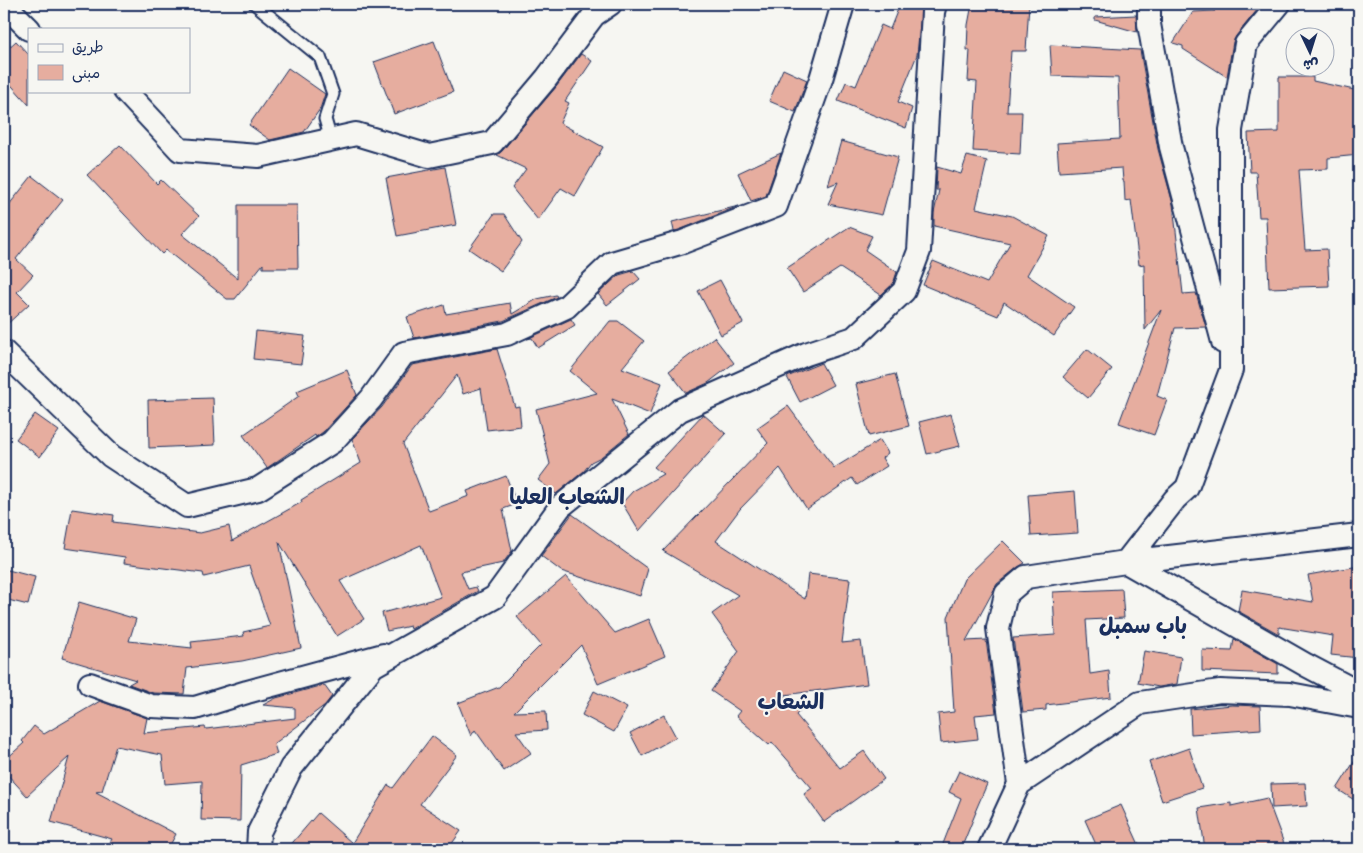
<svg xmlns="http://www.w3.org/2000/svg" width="1363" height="853" font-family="Delius,'Playpen Sans Arabic',sans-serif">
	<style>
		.building { fill: #e6ad9f; stroke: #1b2f5e }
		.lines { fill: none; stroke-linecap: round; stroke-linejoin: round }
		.service-casing { stroke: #1b2f5e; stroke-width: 15 }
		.minor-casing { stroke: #1b2f5e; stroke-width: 26 }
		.service { stroke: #f6f6f2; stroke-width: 11 }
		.minor { stroke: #f6f6f2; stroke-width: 22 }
		.labels { text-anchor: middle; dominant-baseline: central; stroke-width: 4; stroke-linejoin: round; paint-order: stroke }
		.district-label { font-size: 22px; font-weight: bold; fill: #1b2f5e; stroke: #f6f6f2 }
	</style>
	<rect width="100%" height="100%" fill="#f6f6f2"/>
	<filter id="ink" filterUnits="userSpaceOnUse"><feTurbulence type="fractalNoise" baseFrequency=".02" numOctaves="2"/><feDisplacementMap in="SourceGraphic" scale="10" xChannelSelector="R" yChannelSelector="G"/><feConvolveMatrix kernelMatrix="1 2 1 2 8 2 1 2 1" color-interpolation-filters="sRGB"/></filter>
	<g filter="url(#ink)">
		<path class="building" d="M900,4h22l-5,51 -19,47 14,6 -6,20 -68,-27 8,-19 10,4 25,-61 9,4z
			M972,4h57l-3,47h-15l-4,61h15l-2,42 -47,-3 4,-69 -9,-1 2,-31h-3l1,-25z
			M1205,4h57l-26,32 -3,6 -6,35 -44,-28v-3l-10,-3 20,-31 22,-1z
			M1136,15l1,17 -42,-12v-3z
			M16,41l13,14v50l-25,-28v-25z
			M434,41l19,51 -59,22 -20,-52z
			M1050,45l90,5 18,99 15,55 10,90 13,-1 10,34 -31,1 -18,68 10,4 -13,35 -35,-12 42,-113 -16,20 -1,-66 -5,1 -8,-65 -6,1 -1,-20h-1l-1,-13 -63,4 -2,-29 63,-4 -2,-61 -66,-2z
			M581,54l11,7 -27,40 4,2 -9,20 43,24 -28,49 -14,-8 -23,32 -26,-32 14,-19 -29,-14 5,-4 54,-64z
			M288,68l37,26 -5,15 -16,23 -34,8 -21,-15z
			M783,69l24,11 -12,32 -26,-11z
			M1279,77h34v4l46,10v64l-31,3v11l-29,1 6,80 22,-1 2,37 -60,2 -3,-71h-7l-3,-45h-6l-2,-39 31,-1z
			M841,141l57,16 -16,58 -54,-11 10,-22 -10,4z
			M120,145l37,39 4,-4 38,36 -17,18 56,45v-74h59l1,63h-35v-4l-28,35h-8l-61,-49 -4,4 -75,-79z
			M781,153l-15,43 -15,5 -13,-28z
			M967,156l20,5 -11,47 36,8 37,20 -22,39 47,32 -20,29 -50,-34 -6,14 -75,-31 10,-24 54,22 23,-40 -76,-17v-13l5,-23h-3l1,-23 24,7z
			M445,167l11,58 -59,11 -11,-58z
			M32,176l31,24 -47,59 17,16 -16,17 12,12 -25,23v-116z
			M739,206l-60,24 -5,1 -2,-9z
			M494,214h10l18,28 -21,29 -32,-22z
			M849,227l23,9 -7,14 32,22 -4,12 -12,11 -41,-27 -37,24 -16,-24z
			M633,271l7,8 -33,26 -9,-11 21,-19z
			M720,280l23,43 -22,12 -23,-44z
			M556,295l1,2 -54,24 -89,17 -7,-21 37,-12 2,9 64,-11 2,11 25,-15z
			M571,319l4,6 -37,23 -6,-10 -5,1z
			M610,321h8l26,20 -22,27 40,15 -12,31 -38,-15 17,35 -28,23 -10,5 -7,9 -28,23 -18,-14 12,-16 -14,-55 61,-16 -27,-22z
			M256,331l49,5 -4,28 -48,-5z
			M714,337l20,26 -26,20 -22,10 -17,-22z
			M497,349l18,58 4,-1 2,20 -34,4 -6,-42 -18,6 -6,-19 -54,69 26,67 40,-15 -2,-5 39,-15 11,28 -14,5 9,42 -9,12 -42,9 7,17 8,-2 2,4 -67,38 -1,-3 -23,5 -5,-18 59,-16 -20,-52 -81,36 24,38 -27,17 -58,-94 22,106 -59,13 -55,7 -3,26 -31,-1 -24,-9 7,-4 -74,-22 17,-56 57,17 -7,22 63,7 -1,-6 53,-6 -1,-4 27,-6 -21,-60 -45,11 -1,-4 -79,-10 1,-6 -60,-9 7,-39 42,6 -1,7 87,11 29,-7 3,15 70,-39 -1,-2 60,-37 -9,-24 30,-32 30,-42z
			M1087,349l25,20 -24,29 -25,-21z
			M821,363l12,22 -33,17 -13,-25z
			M347,370l10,25 -34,37 -7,5 -1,-2 -48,33 -24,-33 56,-39 -2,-5z
			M895,374l14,52 -40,10 -13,-52z
			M213,398l2,47 -66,3 -1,-48z
			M788,406l46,62 46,-28 8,13 -6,5 5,8 -30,19 -5,-7 -45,31 -27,-41 -40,41 -24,32 89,58 3,-25 42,5 -8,64 19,-2 6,43 -83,11 17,14 -5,6 44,53 24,-17 20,28 -60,43 -20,-28 8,-6 -40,-46 -3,3 -33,-29 4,-5 -29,-20 28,-40 -27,-37 26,-19 -75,-44 105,-108 -11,-15z
			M35,414l24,17 -19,26 -24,-18z
			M703,414l23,20 -87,97 -17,-28 11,-12 30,-17 -9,-7z
			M951,414l9,32 -33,8 -8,-32z
			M1075,491l3,42 -47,3 -3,-41z
			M572,514l76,55 -8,27 -79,-25 -20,-15z
			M1003,541l22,22 -7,4 -21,17 -31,57 20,-1 10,73 -21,2 3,24 -37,4 -3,-29 16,-2 -6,-95 16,-38z
			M1359,566v92l-28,-3 2,-19 -54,-9v7l-41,-23 4,-21 71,12 -5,-27z
			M4,569l31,8 -7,28 -24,-6z
			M566,576l49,57 34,-14 16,37 -67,28 -17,-39 -67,67 32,-1 1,19 -31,2 15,21 -27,18 -29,-41 -4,6 -13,-33 41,-16 42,-42 -24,-28z
			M1122,589l2,29 -38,2 4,54 19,-3 2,26 -65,8v5l-23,2 -10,-74 42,-3 -2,-43z
			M1234,639l44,25v10l-76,-3v-21l30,1z
			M1144,651l37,6 -4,27 -18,3 -21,-4z
			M324,685l8,11 -7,9 -51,39 3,10 -36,11 -1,56 -39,-1 1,-39 -37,3 -3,-29 -46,-9 -14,45 -6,1 80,42 -8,15h-62l6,-10 -61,-17 18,-65 -42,39 -23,-25v-10l20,-18 -2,-2 12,-15 10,8 56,-33 47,17 -3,15 61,-6 1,2 89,-11v-10l-32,-3 13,-7z
			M594,691l33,17 -13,24 -32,-17z
			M1232,705l28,1 1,23 -70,5 -1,-25z
			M664,715l12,22 -34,19 -12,-23z
			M432,736l25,19 -37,49 41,27 -13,18h-161l31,-36 34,30 36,-58 5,3z
			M1189,748l13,40 -40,13 -13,-39z
			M1359,754v49l-22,-14z
			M959,771l28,13 -12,28h1l-15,37h-20l20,-51 -12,-6z
			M1305,783l2,23 -35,2 -1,-24z
			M1267,798l19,51h-81l-6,-41 32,-5v3z
			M1121,805l20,44h-43l-13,-29z"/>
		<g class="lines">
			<defs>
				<path id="service" d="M255,4l65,53 13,37 -8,25 6,21"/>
				<path id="minor" d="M4,4l25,25
					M1149,4v20l22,123 52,195
					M1279,4l-33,40 -15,86v240l-44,118 -12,11 -49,63 180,103 53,28
					M125,91l55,59 78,6 98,-22 73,22 63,-13 54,-64 48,-64 16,-11
					M4,352l107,104 76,50 71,-17 74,-47 39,-43 33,-46 103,-19 59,-27 46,-44 71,-21 93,-36 45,-127 22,-75
					M90,684l61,22 44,2 52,-16 136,-37
					M1019,784l-21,-156 8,-34 20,-17 100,-15 233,-27
					M258,849l1,-17 32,-64 82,-102 122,-69 65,-90 120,-97 126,-56 48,-16 50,-47 15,-40 14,-239 2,-8
					M989,849l30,-65 121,-81 80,-12 70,3 69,13"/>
			</defs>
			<use href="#service" class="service-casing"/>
			<use href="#minor" class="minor-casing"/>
			<use href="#service" class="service"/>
			<use href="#minor" class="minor"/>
		</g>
	</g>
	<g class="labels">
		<g class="district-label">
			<text x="567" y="496">الشعاب العليا</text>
			<text x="1143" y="625">باب سمبل</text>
			<text x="791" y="701">الشعاب</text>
		</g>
	</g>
	<rect width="1363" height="853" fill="none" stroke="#f6f6f2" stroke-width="20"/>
	<rect x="10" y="10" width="1343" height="833" fill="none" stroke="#1b2f5e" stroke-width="2" filter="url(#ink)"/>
	<rect x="28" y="28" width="162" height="65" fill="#f6f6f2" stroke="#9ea6b7"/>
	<rect x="38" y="44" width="25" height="8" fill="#f6f6f2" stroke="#9ea6b7"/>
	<text x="72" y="52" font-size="15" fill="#1b2f5e">طريق</text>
	<rect x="38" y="65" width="25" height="15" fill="#e6ad9f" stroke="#9ea6b7"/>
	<text x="72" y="78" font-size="15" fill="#1b2f5e">مبنى</text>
	<g transform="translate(1310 52) rotate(176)"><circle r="24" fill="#f6f6f2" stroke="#9ea6b7"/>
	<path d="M0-4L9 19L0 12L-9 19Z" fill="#1b2f5e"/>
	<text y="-8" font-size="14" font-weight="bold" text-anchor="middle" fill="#1b2f5e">ش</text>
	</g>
</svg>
